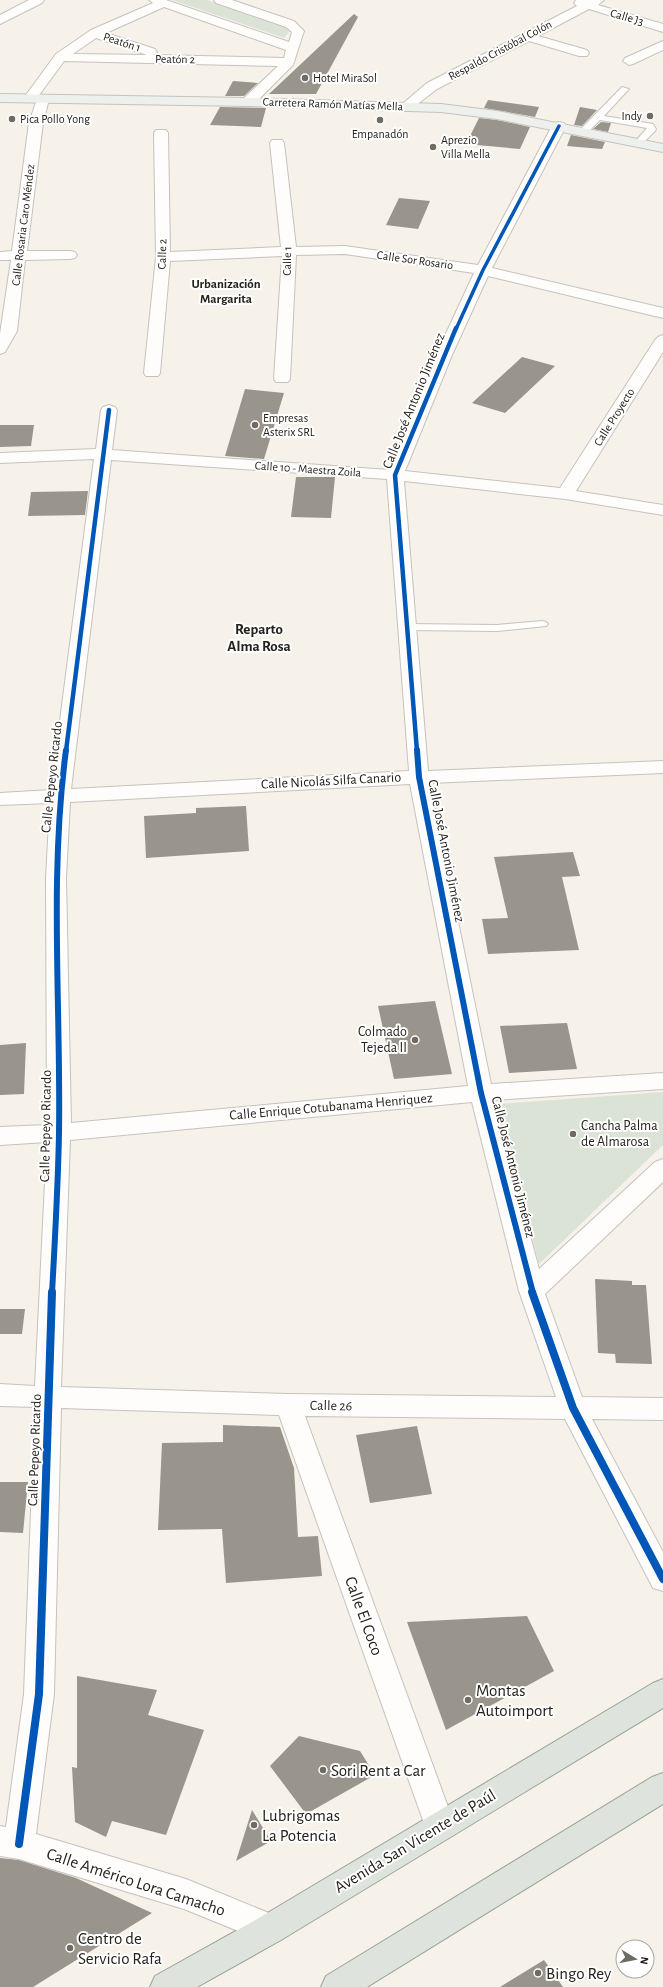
<svg xmlns="http://www.w3.org/2000/svg" width="663" height="1987" font-family="'Alegreya Sans',sans-serif">
	<style>
		.green { fill: #dbe3d7 }
		.building { fill: #99948c }
		.lines { fill: none; stroke-linecap: round; stroke-linejoin: round }
		.lane-casing { stroke: #c6c2bc; stroke-width: 2 }
		.street-casing { stroke: #c6c2bc; stroke-width: 2 }
		.secondary-casing { stroke: #c6c2bc; stroke-width: 2 }
		.primary-casing { stroke: #9aa395; stroke-width: 2 }
		.lane { fill: #fefdfc; fill-rule: evenodd }
		.street { fill: #fefdfc; fill-rule: evenodd }
		.secondary { fill: #eef0ed; fill-rule: evenodd }
		.primary { fill: #dee4dd; fill-rule: evenodd }
		.cycleway-far3-casing { stroke: #fff; stroke-width: 5 }
		.cycleway-far2-casing { stroke: #fff; stroke-width: 6 }
		.cycleway-far1-casing { stroke: #fff; stroke-width: 8 }
		.cycleway-casing { stroke: #fff; stroke-width: 10 }
		.cycleway-far3 { stroke: #0057b8; stroke-width: 3.5 }
		.cycleway-far2 { stroke: #0057b8; stroke-width: 4.5 }
		.cycleway-far1 { stroke: #0057b8; stroke-width: 6 }
		.cycleway { stroke: #0057b8; stroke-width: 8 }
		.poi-dot { fill: #6e6a64; stroke: #fff; stroke-width: 1.5 }
		.labels { text-anchor: middle; dominant-baseline: central; stroke-width: 4; stroke-linejoin: round; paint-order: stroke }
		.far-street-label { font-size: 12px; fill: #25211c; stroke: #fff }
		.far-poi-label { font-size: 12px; fill: #25211c; stroke: #fff; text-anchor: start }
		.far-neighbourhood-label { font-size: 13px; font-weight: bold; fill: #25211c; stroke: #fff }
		.street-label { font-size: 14px; fill: #25211c; stroke: #fff }
		.poi-label { font-size: 14px; fill: #25211c; stroke: #fff; text-anchor: end }
		.neighbourhood-label { font-size: 15px; font-weight: bold; fill: #25211c; stroke: #fff }
		.near-street-label { font-size: 17px; fill: #25211c; stroke: #fff }
		.near-poi-label { font-size: 17px; fill: #25211c; stroke: #fff; text-anchor: start }
	</style>
	<rect width="100%" height="100%" fill="#f6f2ea"/>
	<path class="green" d="M172,0h35l76,26 7,5 -6,7z
		M663,1092v53l-124,119 -42,-160z"/>
	<path class="building" d="M354,14l4,3 -42,77h-47z
		M233,81l25,2 -14,13h-19z
		M488,100l51,7 -4,10 -51,-9z
		M220,107l46,1 -5,19 -51,-2z
		M580,107l17,3 -15,16 -8,-1z
		M479,118l18,2 33,7 -10,22 -54,-5z
		M601,122l10,1 -3,9 -15,-3z
		M571,135l34,7 -3,7 -35,-3z
		M399,198l31,3 -12,28 -32,-4z
		M522,357l33,9 -50,47 -33,-10z
		M245,389l39,4 -20,66 -39,-3z
		M0,425h34l-3,21 -31,1z
		M296,477h39l-4,41 -40,-1z
		M88,491l-3,24 -57,1 3,-24z
		M246,806l3,45 -103,7 -2,-42 52,-3v-5z
		M573,852l7,24 -18,1 17,73 -91,4 -6,-35 26,-1 -14,-61z
		M435,1001l17,73 -58,5 -16,-73z
		M567,1023l10,46 -68,4 -9,-47z
		M26,1043l-2,51 -24,1v-50z
		M595,1279l37,2v4h14l6,79 -36,-1 -1,-9 -17,-1z
		M0,1309h25l-3,25h-22z
		M223,1425l57,2 14,41 4,69 20,-1 4,40 -96,7 -4,-54 -64,1 4,-87 61,-1z
		M417,1426l15,68 -62,9 -14,-68z
		M0,1482h28l-5,51 -23,-1z
		M527,1616l27,55 -108,59 -39,-108z
		M77,1676l80,14 -9,25 56,15 -38,105 -54,-14 -6,16 -31,-15 -3,-55 5,1z
		M299,1736l61,15 15,24 -69,39 -36,-48z
		M252,1810l19,31 -35,20z
		M0,1858l19,2 57,18 76,35 -119,74h-33z
		M544,1960l19,27h-63z"/>
	<g class="lines">
		<defs>
			<path id="lane" d="M622,87l7,2 -25,27 49,8 3,5 -1,2 -14,14 -3,1 -4,-3 13,-15 -47,-8 -13,13h-6v-4z
				M542,621l4,1 2,2 -2,2 -49,5 -90,-1 -6,-3 6,-3 90,1z"/>
			<path id="street" d="M29,0h15l-2,3 -42,21v-9z
				M149,0h17l123,42 3,-10 -6,-5 -70,-24 -2,-3h18l62,21 10,10 -11,34 -40,40h-10l-1,-3 1,-3 35,-33 -214,-5 -30,41h-10l-1,-3 33,-45 35,-24 62,-27zM164,7l122,43 -2,8 -131,-3 4,-3 -2,-3 -49,-16zM96,38l51,17h2l-76,-1z
				M576,0h28l-6,5 65,19v8l-74,-23 -51,27 49,14 2,3 -2,3h-8l-50,-15 -92,48 -26,20h-10l-1,-3 27,-23 150,-77 -3,-3z
				M663,41v9l-30,14 -4,1 -6,-4 2,-3z
				M43,95l6,4 -6,24 -16,128h43l5,1 2,3 -2,3 -5,1 -45,1 -8,71 -12,21 -5,2v-20l11,-74h-11v-8l12,-1 17,-128 8,-24z
				M559,122l5,1 2,3 -74,142 171,40v10l-175,-42 -36,79 -47,116 155,17 95,-148 3,-3 5,-2v17l-87,139 87,14v10l-98,-16 -161,-18 24,290 235,-10v12l-233,10 61,301 172,-11v16l-169,11 45,169 116,-107 8,-3v23l-118,112 37,103 81,1v22l-71,-1 71,133v39l-10,-3 -88,-169 -260,-3 150,410 -4,10 -11,4 -11,-4 -4,-10 -146,-411 -218,-7 -7,286 -18,140 150,45 95,39 5,11 -5,11 -11,4 -86,-35 -165,-50 -19,-3v-30l6,1 18,-133 11,-287 -35,-1v-22l35,2 12,-244 -47,3v-18l47,-2 -1,-247 4,-75 -50,2v-12l51,-3 43,-331 -94,4v-10l96,-4 5,-39 2,-3 6,-2 6,2 2,3 -5,40 277,20 47,-115 38,-82 -129,-19 -49,1 -6,124 -2,3h-12l-2,-3 8,-123 -112,5 -10,112 -2,3h-12l-2,-3 12,-116 -2,-124 2,-3h10l2,3 2,119 111,-5 -11,-104 2,-3h10l2,3 12,104 49,-1 133,19 74,-139 2,-3zM111,460l276,19 22,292 -338,18zM410,784l58,302 -397,37 -5,-245 4,-76zM472,1102l47,189 37,106 -268,-3 -227,-7 9,-247z"/>
			<path id="secondary" d="M0,94l248,4 193,6 56,7 166,33v8l-166,-33 -56,-7 -193,-6 -248,-4z"/>
			<path id="primary" d="M663,1679v29l-382,232 -84,47h-47l5,-11 104,-58 394,-235z
				M663,1773v31l-296,183h-46l5,-11 326,-199z"/>
		</defs>
		<use href="#lane" class="lane-casing"/>
		<use href="#street" class="street-casing"/>
		<use href="#secondary" class="secondary-casing"/>
		<use href="#primary" class="primary-casing"/>
		<use href="#lane" class="lane"/>
		<use href="#street" class="street"/>
		<use href="#secondary" class="secondary"/>
		<use href="#primary" class="primary"/>
		<defs>
			<path id="cycleway-far3" d="M456,329l27,-59 76,-144"/>
			<path id="cycleway-far2" d="M66,751l43,-341
				M417,751l-22,-276 61,-147"/>
			<path id="cycleway-far1" d="M417,750l2,27 62,316 52,200
				M52,1293c3,-53 6,-107 7,-160 2,-128 -10,-255 7,-383"/>
			<path id="cycleway" d="M532,1292l41,116 90,171
				M19,1844l20,-150 13,-402"/>
		</defs>
		<use href="#cycleway-far3" class="cycleway-far3-casing"/>
		<use href="#cycleway-far2" class="cycleway-far2-casing"/>
		<use href="#cycleway-far1" class="cycleway-far1-casing"/>
		<use href="#cycleway" class="cycleway-casing"/>
		<use href="#cycleway-far3" class="cycleway-far3"/>
		<use href="#cycleway-far2" class="cycleway-far2"/>
		<use href="#cycleway-far1" class="cycleway-far1"/>
		<use href="#cycleway" class="cycleway"/>
	</g>
	<g class="poi-dot">
		<circle cx="305" cy="78" r="4"/>
		<circle cx="650" cy="116" r="4"/>
		<circle cx="12" cy="119" r="4"/>
		<circle cx="380" cy="120" r="4"/>
		<circle cx="433" cy="147" r="4"/>
		<circle cx="255" cy="425" r="4"/>
		<circle cx="415" cy="1040" r="4"/>
		<circle cx="573" cy="1134" r="4"/>
		<circle cx="468" cy="1700" r="4"/>
		<circle cx="323" cy="1770" r="4"/>
		<circle cx="254" cy="1825" r="4"/>
		<circle cx="70" cy="1948" r="4"/>
		<circle cx="538" cy="1973" r="4"/>
	</g>
	<g class="labels">
		<g class="far-street-label">
			<text transform="translate(627 17) rotate(16)">Calle J3</text>
			<text transform="translate(122 42) rotate(18)">Peatón 1</text>
			<text transform="translate(500 50) rotate(-28)">Respaldo Cristóbal Colón</text>
			<text transform="translate(175 59) rotate(1)">Peatón 2</text>
			<text transform="translate(333 104) rotate(2)">Carretera Ramón Matías Mella</text>
			<text transform="translate(23 225) rotate(-83)">Calle Rosaria Caro Méndez</text>
			<text transform="translate(162 254) rotate(-88)">Calle 2</text>
			<text transform="translate(415 260) rotate(8)">Calle Sor Rosario</text>
			<text transform="translate(287 261) rotate(-89)">Calle 1</text>
			<text transform="translate(614 417) rotate(-58)">Calle Proyecto</text>
			<text transform="translate(308 469) rotate(4)">Calle 10 - Maestra Zoila</text>
		</g>
		<g class="far-poi-label">
			<text x="313" y="78">Hotel MiraSol</text>
			<text x="642" y="116" text-anchor="end">Indy</text>
			<text x="20" y="119">Pica Pollo Yong</text>
			<text x="380" y="134" text-anchor="middle">Empanadón</text>
			<text x="441" y="140">Aprezio<tspan x="441" dy="14">Villa Mella</tspan></text>
			<text x="263" y="418">Empresas<tspan x="263" dy="14">Asterix SRL</tspan></text>
		</g>
		<g class="far-neighbourhood-label">
			<text x="226" y="284">Urbanización<tspan x="226" dy="15">Margarita</tspan></text>
		</g>
		<g class="street-label">
			<text transform="translate(414 401) rotate(-68)">Calle José Antonio Jiménez</text>
			<text transform="translate(52 777) rotate(-84)">Calle Pepeyo Ricardo</text>
			<text transform="translate(331 781) rotate(-3)">Calle Nicolás Silfa Canario</text>
			<text transform="translate(446 851) rotate(79)">Calle José Antonio Jiménez</text>
			<text transform="translate(331 1107) rotate(-5)">Calle Enrique Cotubanama Henriquez</text>
			<text transform="translate(46 1126) rotate(-89)">Calle Pepeyo Ricardo</text>
			<text transform="translate(513 1167) rotate(76)">Calle José Antonio Jiménez</text>
			<text transform="translate(331 1406) rotate(1)">Calle 26</text>
			<text transform="translate(35 1450) rotate(-88)">Calle Pepeyo Ricardo</text>
		</g>
		<g class="poi-label">
			<text x="407" y="1032">Colmado<tspan x="407" dy="16">Tejeda II</tspan></text>
			<text x="581" y="1126" text-anchor="start">Cancha Palma<tspan x="581" dy="16">de Almarosa</tspan></text>
		</g>
		<g class="neighbourhood-label">
			<text x="259" y="629">Reparto<tspan x="259" dy="17">Alma Rosa</tspan></text>
		</g>
		<g class="near-street-label">
			<text transform="translate(364 1616) rotate(70)">Calle El Coco</text>
			<text transform="translate(415 1841) rotate(-31)">Avenida San Vicente de Paúl</text>
			<text transform="translate(136 1882) rotate(18)">Calle Américo Lora Camacho</text>
		</g>
		<g class="near-poi-label">
			<text x="476" y="1690">Montas<tspan x="476" dy="20">Autoimport</tspan></text>
			<text x="331" y="1770">Sori Rent a Car</text>
			<text x="262" y="1815">Lubrigomas<tspan x="262" dy="20">La Potencia</tspan></text>
			<text x="78" y="1938">Centro de<tspan x="78" dy="20">Servicio Rafa</tspan></text>
			<text x="546" y="1973">Bingo Rey</text>
		</g>
	</g>
	<g transform="translate(635 1959) rotate(100)"><circle r="19" fill="#ffffff" stroke="#a8a6a4"/>
	<path d="M0-3L7 15L0 10L-7 15Z" fill="#6e6a64"/>
	<text y="-6" font-size="11" font-weight="bold" text-anchor="middle" fill="#25211c">N</text>
	</g>
</svg>
